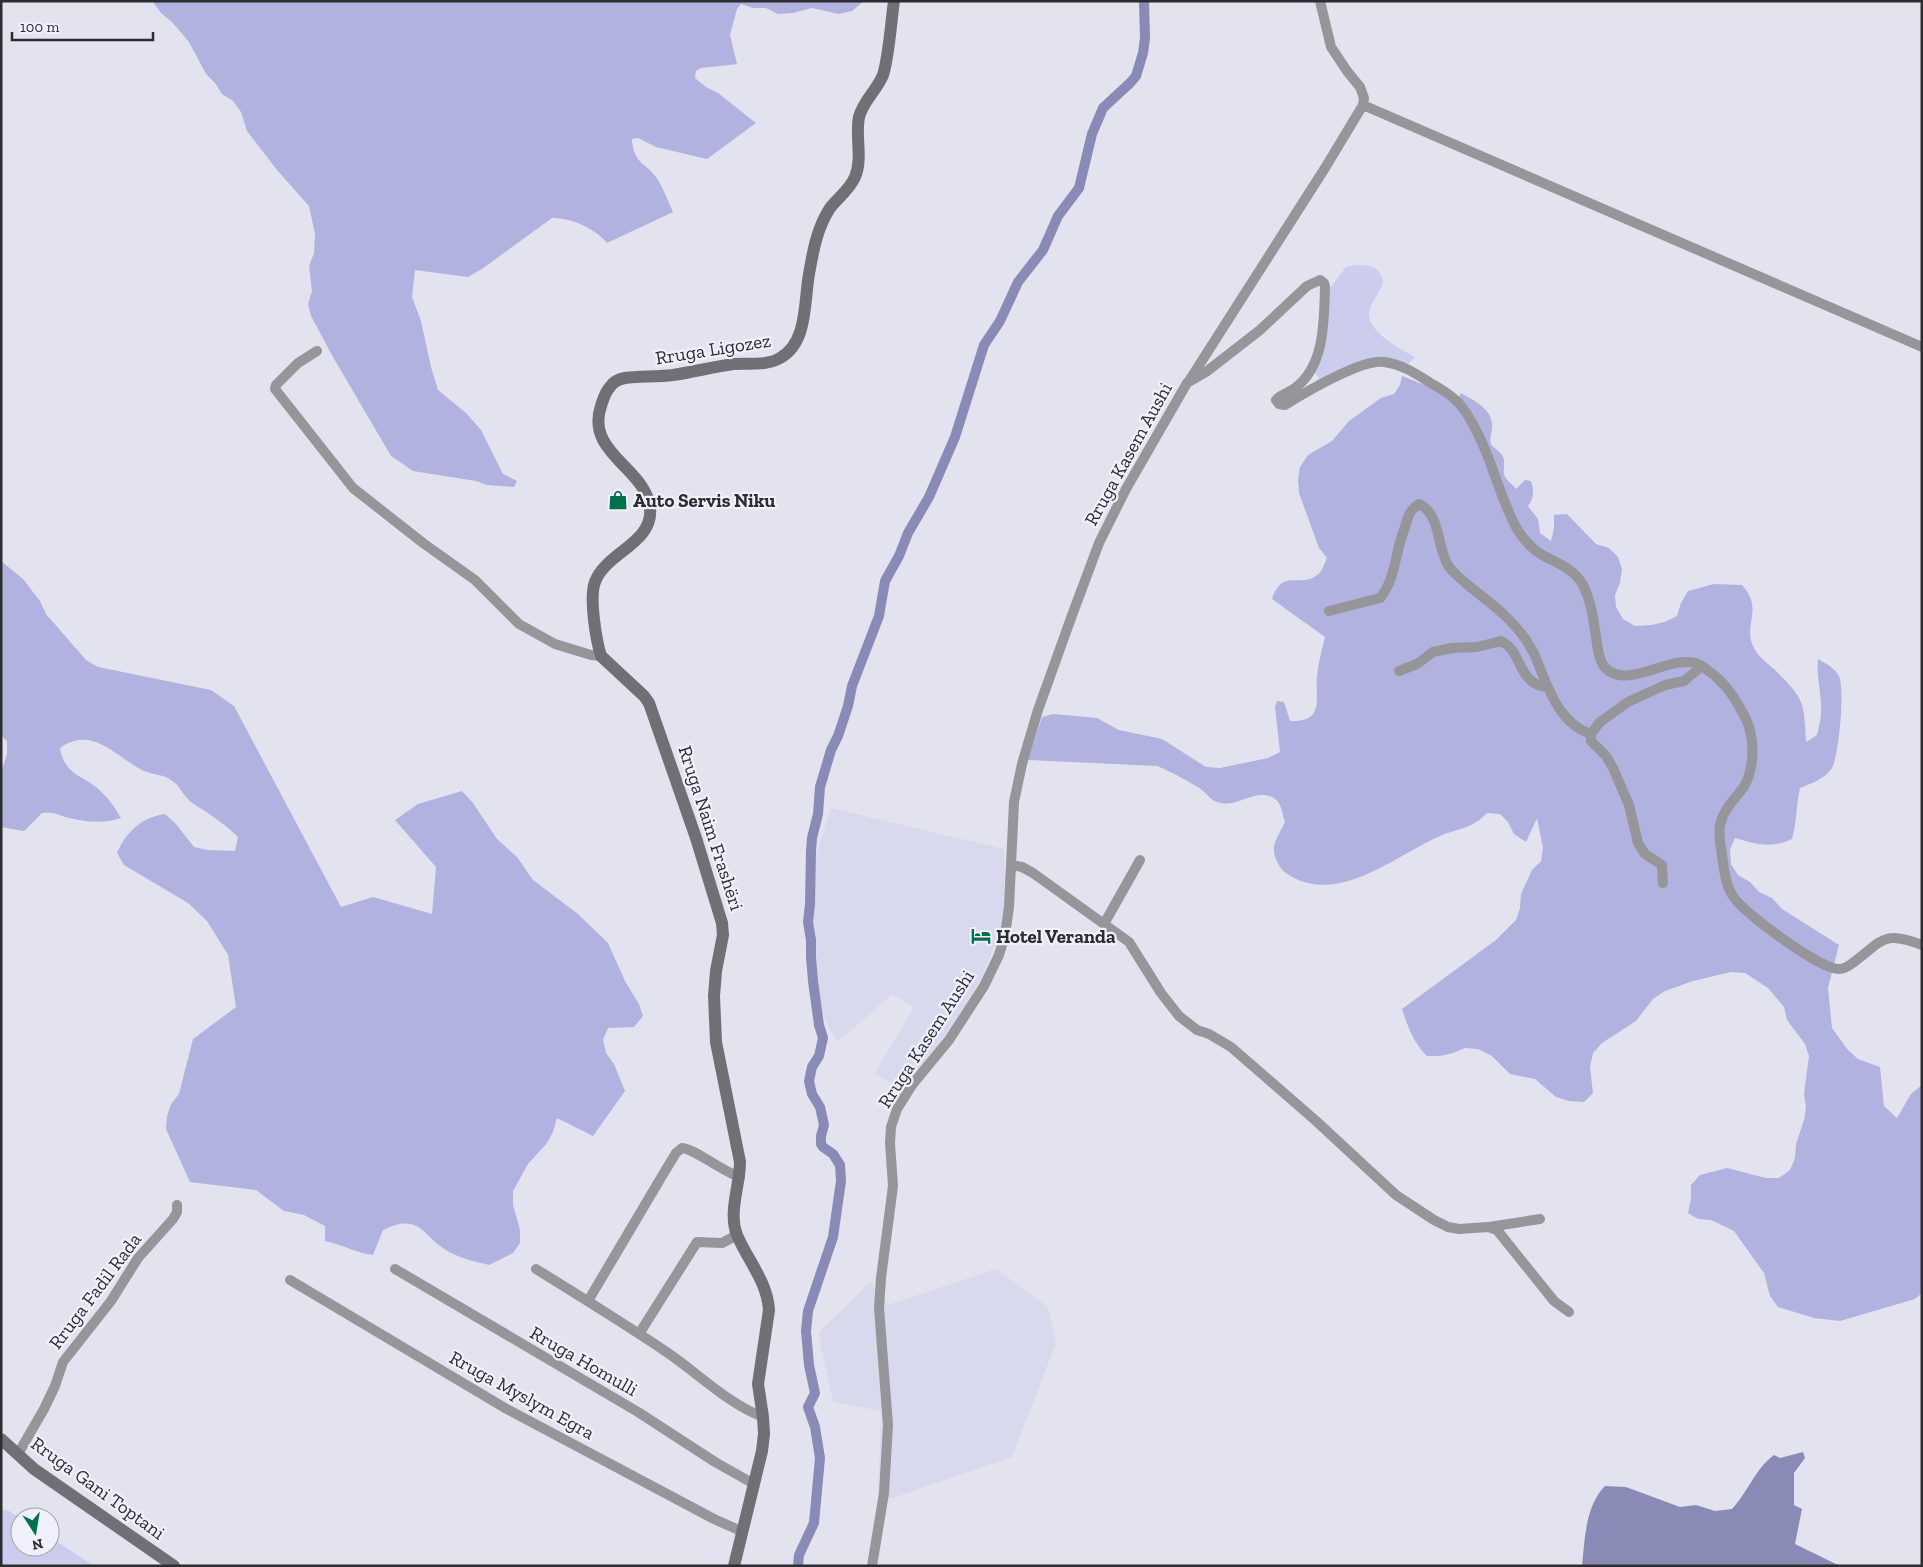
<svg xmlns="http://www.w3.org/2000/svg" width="1923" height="1567" font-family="'Zilla Slab',serif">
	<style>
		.built { fill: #d8d9ec }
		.green { fill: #cccdec }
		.forest { fill: #b1b2df }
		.water { fill: #8a8ab6 }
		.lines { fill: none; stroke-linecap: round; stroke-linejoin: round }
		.canal { stroke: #8a8ab6; stroke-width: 10 }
		.street { stroke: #95959a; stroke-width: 10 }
		.secondary { stroke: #6f6f76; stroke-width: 12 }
		.labels { text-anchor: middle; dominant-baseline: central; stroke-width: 4.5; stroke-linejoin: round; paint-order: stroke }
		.street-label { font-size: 19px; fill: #2d2d31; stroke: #f0f0fd }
		.poi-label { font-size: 19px; font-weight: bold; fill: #2d2d31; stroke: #f0f0fd; text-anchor: start }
	</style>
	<rect width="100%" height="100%" fill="#e3e3ef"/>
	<path class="built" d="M831,808l173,41 2,44 -6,40 -20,48 -30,48 -46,60 -30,-15 40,-67 -22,-13 -47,42 -8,5 -9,-15 -7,-21 -9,-86 5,-68z
		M996,1269l52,38 8,36 -44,114 -119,41h-15l3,-87 -48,-9 -15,-69 52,-51 18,23z"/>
	<path class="green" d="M1356,265c10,0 19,0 24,8 11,16 -17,30 -10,47 6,16 30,29 45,37l-12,12 -12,-8 -71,20 -5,-9 9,-22 4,-22 2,-40 16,-21z
		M1,1510l8,1 11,7v29h30v-10l44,29h-93z"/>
	<path class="forest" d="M152,1h712l-12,10 -13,3 -27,-6 -19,5 -15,1 -12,-6h-13l-12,-4 -4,5 -7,26 7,29 -36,4 -5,3 -1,7 11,9 12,6 38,30 -49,36 -51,-12 -18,-9 -6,1c1,26 16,24 26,41 6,10 10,21 15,32l-66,31c-13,-15 -35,-25 -55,-25l-70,51 -14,8 -53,-7 -3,27 9,24 10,46 7,23 28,23 15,17 22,44 14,7 -3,6 -27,-2 -11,-4 -63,-10 -22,-15 -58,-99 -22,-41 -3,-12 4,-13 -3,-25 5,-13 1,-19 -6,-28 -32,-36 -30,-39 -6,-19 -8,-11 -11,-7 -7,-11 -9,-9 -17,-32 -17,-20 -10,-8z
		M1402,376l33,13 20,15 6,-11c14,8 33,17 31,35 0,6 -3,10 -1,16 2,4 8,6 11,11 4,6 1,13 2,19 1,6 9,10 12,15l9,-9 6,1c3,9 3,18 -3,25l10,13 2,14 11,8 3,-13v-13l13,-1 29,30 13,4 9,9 4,12 -2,14 -5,12 1,12 7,12 12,7 16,-1 14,-3 12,-6 4,-13 7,-12 26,-7 28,1c22,25 1,38 11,61 4,10 14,17 21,23 30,30 30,31 32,73l11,-7c2,-9 5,-19 4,-28 0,-16 -5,-32 -3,-48 7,4 17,9 21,17 6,14 0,79 -7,92 -7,11 -20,15 -32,20 -4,18 -3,33 -8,51 -21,10 -36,5 -57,-1l-5,12 1,14 7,11 12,7 9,10 13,6 10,11 57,36 -11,43 4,40 16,22 10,9 22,8 4,39 13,12 14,-24 11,-9v208l-7,6 -75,22 -26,-3 -36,-11 -8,-11 -6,-23 -30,-42 -23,-11 -13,-1 -10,-6 3,-15v-13l9,-10 27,-7 39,10h13l11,-8 5,-12 1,-14 8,-24 2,-13 -2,-13 5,-38 -4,-12 -18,-24 -3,-13 -16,-19 -23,-15 -14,-1 -38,9 -28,10 -12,8 -17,22 -34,22 -9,10 -3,14 3,26 -9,9 -15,-1 -13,-4 -21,-18 -25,-5 -18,-18 -14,-7 -13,-1 -12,5 -13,3h-13c-14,-14 -19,-29 -25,-47l94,-69 20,-20 4,-12 1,-14 11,-24 9,-9 2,-13 -6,-30 -11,24 -12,-8 -6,-12 -8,-8 -13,-1c-15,16 -28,15 -47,23 -46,20 -103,72 -154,37 -7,-5 -13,-17 -12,-26 1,-8 8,-18 11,-25 -3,-8 -3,-19 -11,-24 -19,-10 -35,9 -53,5 -9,-1 -13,-8 -19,-13 -8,-6 -36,-21 -45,-24l-129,-6 14,-43 11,-3 44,4 22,12 43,9 44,28 14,1 48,-10 12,-6 -5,-45 2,-6 7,1 6,19c35,1 25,-21 27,-45 1,-13 5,-26 8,-39l-53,-38c11,-32 28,-10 45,-24 5,-3 7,-11 10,-17l-8,-10 -20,-55 -1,-13 2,-13 8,-12 24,-14 17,-20 32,-23 13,-4 6,-9z
		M1,561l22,18 17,22 6,13 40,46 12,7 113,23 23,16 107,201 32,-10 59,17 4,-47 -41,-47 23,-16 44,-13 11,12 24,36 20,18 16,23 45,34 30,29 17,38 14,23 4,12 -9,11 -26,1 -5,12 3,13 8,11 11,27 -32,45 -36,-18 -4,14 -6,11 -19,21 -15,27v14l7,25v13l-7,10 -24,12c-12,-3 -26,-6 -38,-12 -29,-15 -29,-42 -68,-23l-10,25c-17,-2 -31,-11 -48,-14v-15l-21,-11 -20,-4 -28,-21 -66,-8 -24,-53 1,-13 4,-12 8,-10 14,-55 43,-32 -8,-52 -21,-34 -19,-18 -64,-38 -7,-12c9,-21 25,-36 48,-39l11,10 18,23 13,3 28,1 3,-14c-10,-10 -22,-18 -33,-26 -7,-4 -14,-8 -19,-14 -5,-6 -8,-13 -15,-17 -8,-6 -20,-5 -29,-10 -27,-14 -50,-45 -82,-22 4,24 18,26 36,39 11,9 18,19 25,31 -18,6 -33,4 -52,0 -13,-3 -12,-6 -27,-5l-18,18 -23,-4v-54l6,-19v-13l-6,-6z"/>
	<path class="water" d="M1803,1452l2,6 -11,15v32l8,4 -7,35 45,22h-258c3,-28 3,-59 23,-80l21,1 54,20 16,-2 19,6 17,-2c16,-17 23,-40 42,-54l6,3z"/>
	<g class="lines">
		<path class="canal" d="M798,1566l1,-11 15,-32 6,-65 -5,-31 -7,-20 7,-14 -6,-28 -3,-34 2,-20 25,-74 8,-56 -1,-16 -7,-11 -10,-7 -2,-3v-8l3,-11 -4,-18 -8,-13 -3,-13 3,-14 7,-11 4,-18 -4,-13 -6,-44 -2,-24v-17l-3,-18 2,-18 1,-53 1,-13 6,-24 2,-27 11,-37 7,-14 10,-30 4,-20 27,-70 6,-35 14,-25 9,-23 21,-36 26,-60 29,-92 16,-24 18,-39 25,-32 15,-34 21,-28 13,-54 11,-26 27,-25 6,-7 7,-23 2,-15 -1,-37"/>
		<path class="street" d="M1363,105l559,242
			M317,351l-19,12 -22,22 -1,4 78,99 70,55 52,37 44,44 36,20 36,11 10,1
			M1189,381l136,-213 38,-63 1,-7 -4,-11 -13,-16 -16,-24 -11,-46
			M1329,611l51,-13c16,-19 15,-46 24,-68 4,-12 4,-19 15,-26 23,11 17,44 30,63 7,9 17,16 25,23 22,17 45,35 58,60 4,6 6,14 9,21 10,25 22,54 50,63l9,-12 28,-20 37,-17 19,-4 18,-15
			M1399,671l18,-7 16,-12 19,-4 25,-1 24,-6c22,10 16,43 46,46
			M1591,734v7l15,15 7,12 16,37 9,38 7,11 17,11 1,18
			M1011,865l11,2 11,6 96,69 32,51 18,23 18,14 12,4 22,13 84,73 81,75 38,25 14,7 11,2 29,-2 9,3 57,71 15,11
			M1104,924l36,-64
			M1489,1227l51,-8
			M395,1269l243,143 77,50 39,22
			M536,1269c45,28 89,55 132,84 32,22 59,50 95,64
			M290,1280l215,128 209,111 29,13
			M588,1301l74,-125 14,-23 6,-5c13,1 41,24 58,29
			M639,1334l58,-92 25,1 15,-8
			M18,1454l26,-45 11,-23 8,-24 48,-61 27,-43 35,-39 4,-7v-7
			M872,1566l12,-73 4,-68 -9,-117 2,-30 12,-92 -3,-43 1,-16 6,-18 15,-24 37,-45 35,-54 15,-31 6,-20 4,-28 5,-105 8,-38 16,-54 33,-92 28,-75 27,-54 61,-106 19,-11 54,-42 47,-44 13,-6 4,3 1,4c-1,34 0,79 -30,101 -5,4 -12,6 -17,10l-2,2 3,4 6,1c19,-12 78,-47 99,-43 17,2 31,11 45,20 27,15 34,22 48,50 16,31 23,66 40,97 7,11 16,21 27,27 15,8 30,13 39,29 9,18 11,39 14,59 1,7 2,14 6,21 20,28 65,-10 93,-2 7,2 12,8 18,12 16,14 22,25 32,44 9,20 9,50 -3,69 -9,12 -20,22 -23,37 -2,13 2,26 3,38 2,13 4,26 12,36 12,16 86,71 104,70 6,0 11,-4 15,-7 29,-22 30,-32 68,-17"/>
		<path class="secondary" d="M1,1439l33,30 140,97
			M734,1566l28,-115 2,-17 -1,-17 -5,-33 11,-74c-2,-29 -21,-49 -32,-75 -9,-23 3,-49 3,-73l-24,-120 -2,-46 2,-25 7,-36 -1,-12 -26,-85 -47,-135 -5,-7 -43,-40c-5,-16 -12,-59 -6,-74 10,-29 59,-39 55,-74 -4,-40 -65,-55 -49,-102 2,-6 4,-14 9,-19 3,-5 9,-8 15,-9 14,-2 32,-1 48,-3 20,-3 40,-8 60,-11 15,-1 34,2 47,-6 28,-15 24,-57 29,-84 4,-23 8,-46 21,-66 8,-10 20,-19 25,-31 8,-19 0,-40 4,-60 4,-16 18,-27 24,-42 6,-19 8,-53 11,-74"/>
	</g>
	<defs>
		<symbol id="shop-bare" viewBox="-9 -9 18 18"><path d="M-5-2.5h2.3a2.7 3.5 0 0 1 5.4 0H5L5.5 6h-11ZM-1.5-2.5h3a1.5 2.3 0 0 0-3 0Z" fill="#01714a" stroke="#f0f0fd" stroke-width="2.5" paint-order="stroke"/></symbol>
		<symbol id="hotel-bare" viewBox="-9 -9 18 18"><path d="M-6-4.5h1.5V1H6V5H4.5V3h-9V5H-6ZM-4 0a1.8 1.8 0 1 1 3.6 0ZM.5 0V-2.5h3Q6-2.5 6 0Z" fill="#01714a" stroke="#f0f0fd" stroke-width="2.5" paint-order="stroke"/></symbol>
	</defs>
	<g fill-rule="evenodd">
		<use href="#shop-bare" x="604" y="486" width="28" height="28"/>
		<use href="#hotel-bare" x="967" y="922" width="28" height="28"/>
	</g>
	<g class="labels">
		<g class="street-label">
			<text transform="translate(713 349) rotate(-9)">Rruga Ligozez</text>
			<text transform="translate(1128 454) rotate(-61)">Rruga Kasem Aushi</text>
			<text transform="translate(711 828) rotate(72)">Rruga Naim Frashëri</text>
			<text transform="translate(926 1039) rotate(-57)">Rruga Kasem Aushi</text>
			<text transform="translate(95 1291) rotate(-53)">Rruga Fadil Rada</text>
			<text transform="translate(584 1361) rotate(30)">Rruga Homulli</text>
			<text transform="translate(522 1395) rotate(29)">Rruga Myslym Egra</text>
			<text transform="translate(98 1488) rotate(36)">Rruga Gani Toptani</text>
		</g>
		<g class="poi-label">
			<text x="633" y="500">Auto Servis Niku</text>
			<text x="996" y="936">Hotel Veranda</text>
		</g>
	</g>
	<rect width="1923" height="1567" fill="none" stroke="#2d2d31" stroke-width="5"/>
	<g transform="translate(35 1532) rotate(168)"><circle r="24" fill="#f0f0fd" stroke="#a2a2ab"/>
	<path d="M0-4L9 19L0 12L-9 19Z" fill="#01714a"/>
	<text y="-8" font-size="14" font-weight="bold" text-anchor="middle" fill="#2d2d31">N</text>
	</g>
	<path d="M12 32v8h141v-8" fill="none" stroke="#2d2d31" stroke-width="2.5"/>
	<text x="20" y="32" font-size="15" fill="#2d2d31" stroke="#f0f0fd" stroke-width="4" paint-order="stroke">100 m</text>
</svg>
